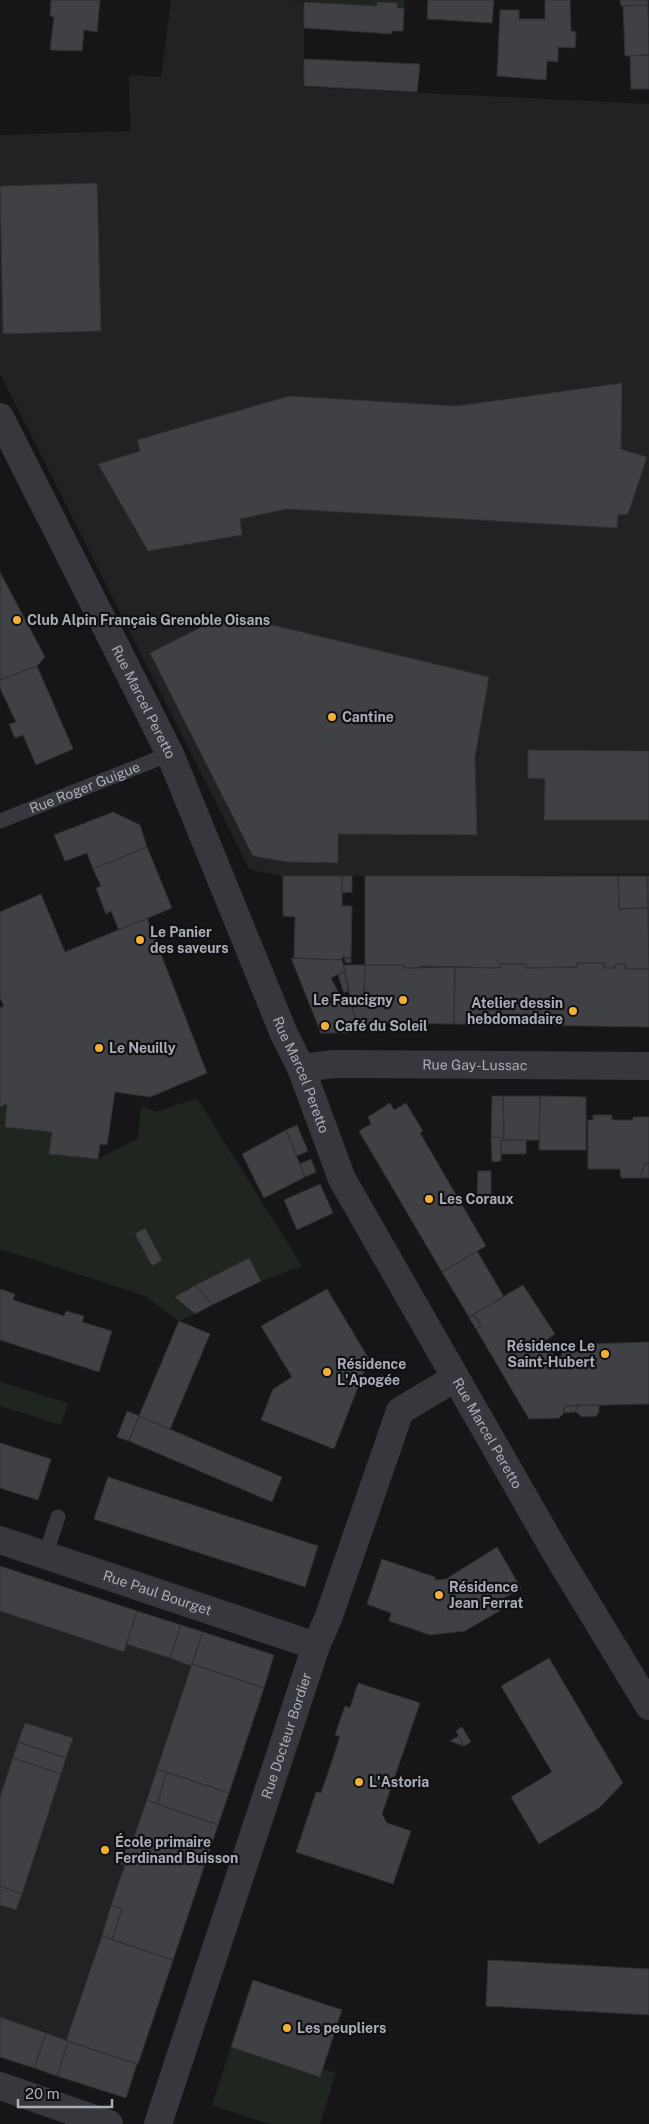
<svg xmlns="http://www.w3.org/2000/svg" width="649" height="2124" font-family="'Public Sans',sans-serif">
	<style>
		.built { fill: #222225 }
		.green { fill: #1e261f }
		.building { fill: #404145; stroke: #303034 }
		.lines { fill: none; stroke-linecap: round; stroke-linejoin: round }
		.lane { stroke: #37383d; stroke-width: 15 }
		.street { stroke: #37383d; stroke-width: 28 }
		.poi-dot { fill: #f2b134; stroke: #111113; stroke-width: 2 }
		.labels { text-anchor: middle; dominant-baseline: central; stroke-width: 4.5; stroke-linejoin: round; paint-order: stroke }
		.poi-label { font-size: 14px; font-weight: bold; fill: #a8adb8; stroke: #111113; text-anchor: start }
		.street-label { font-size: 14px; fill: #a8adb8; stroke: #111113 }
	</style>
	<rect width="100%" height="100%" fill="#161618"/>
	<path class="built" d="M171,0h118l15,2v85l345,17v770l-365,3 -35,-8 -249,-496v-238l130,-4 -1,-56 32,2z
		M0,1566l274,89 -148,443 -126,-41z"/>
	<path class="green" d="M289,0h116l-1,8h-7l1,-5 -21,-1v4z
		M197,1098l105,168 -41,15 -86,16 20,17 -16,7 -36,-26 -143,-46v-142l7,-3 -2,22 47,6 -3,22 49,5 40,-21 3,-32 15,6z
		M0,1382l68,21 -7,22 -61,-19z
		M231,2047l89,30 3,-8 13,4 -16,51h-50l-58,-19z"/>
	<path class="building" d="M51,0h49l-3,32 -13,-2 -2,21 -32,-1 4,-33 -4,-1z
		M428,0h66l-2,23 -65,-4z
		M545,0h25l1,31 5,1 -1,16 -17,-1v15l-11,-1 -1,19 -49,-4 3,-66h19v9h26z
		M620,0h28v5l-27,1z
		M304,2l73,4v-4l21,1 -1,5h7l-1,23h-11v3l-88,-6z
		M648,5l1,50 -24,1 -2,-50z
		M649,55v34h-18l-1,-33z
		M304,59l116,5 -3,28 -113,-6z
		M97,183l4,148 -98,3 -3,-148z
		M622,383l-1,66 26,8 -19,57 -10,1 -1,13 -330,-19 -47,10 2,16 -94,16 -50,-87 42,-13 -3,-11 152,-44 168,10z
		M0,572l45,85 -8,9 -37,14z
		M227,614l262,63 -14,80 2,78 -139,-1v29l-50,-1 -35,-6 -103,-203z
		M37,666l36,83 -37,16 -13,-30 -8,3 -6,-14 7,-2 -16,-34v-8z
		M528,750l121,1v69h-105l1,-41 -17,-1z
		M113,812l27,13 7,22 -54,22 -6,-16 -22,8 -11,-26z
		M147,847l25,61 -53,22 -8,-19 -5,3 -10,-26 5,-2 -8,-17z
		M283,876h59v30h10l-1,52 -9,-1v3l-48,-2 1,-41 -12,-1z
		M342,876h10v16l-10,1z
		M365,876h253l1,33 29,-1 1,61h-24v-5h-10v4h-11v-5h-27v4l-51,1 -1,-4h-25v4l-79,-2v2h-17v-3h-39z
		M618,876h29l1,32 -29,1z
		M647,876h2v68l-1,-36z
		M41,894l24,58 82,-34 60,155 -57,24 -35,-5 -8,53 -7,-1 -2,15 -49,-5 3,-22 -47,-5 2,-23 -7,3v-99l4,-2 -4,-8v-86z
		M291,958l51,2 3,11 -14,7 14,27 7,-3 5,31h-36z
		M345,958h6v5l-6,-1z
		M577,963h27v5h11v-4h10v5h24v58l-195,-3 1,-57 45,1v-4h25l1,4 51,-1z
		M343,965h22l-1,33 -14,-1z
		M365,965h39v3l51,-1 -1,57 -76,-1v7h-21l-7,-33 14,1z
		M345,971l4,19 -5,3 -6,-18z
		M492,1096h11l1,42 -13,-1z
		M503,1096h37l-1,44h-38v21l-9,1 -1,-25 13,1z
		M540,1096l46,1v53h-47z
		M390,1103l4,7 12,-7 17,28 -3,2 66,113 -44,26 -83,-141 12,-7 -3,-7z
		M593,1115h19v5h21v-3h16v46h-4l-5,15h-19l-1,-9h-32v-49h5z
		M297,1125l11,26 -11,5 -11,-26z
		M286,1130l19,47 -41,21 -22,-44z
		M501,1140h25v14h-25z
		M311,1159l5,13 -11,5 -5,-13z
		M645,1163h4v15h-9z
		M478,1171h13v24l-14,-1z
		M320,1184l13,29 -36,17 -13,-30z
		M145,1228l17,32 -10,6 -17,-32z
		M477,1251l27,46 -35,20 -27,-45z
		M249,1258l12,23 -12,6 -37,18 -16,-20z
		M196,1285l16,20 -17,9 -20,-17z
		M523,1285l32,49 -10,7 10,15h7v-5l27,1v-8l60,-2v62l-85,2v7l-5,5 -30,1 -53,-90 5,-3 -4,-8 -3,-3 -5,2z
		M0,1289l15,5 -2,6 51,16 2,-5 18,5 -2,6 30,9 -13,41 -99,-32z
		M327,1289l42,70 -35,90 -73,-29 12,-31 19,-12 -31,-51z
		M474,1315l7,11 -5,3 -7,-11z
		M179,1321l31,13 -40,95 -31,-13z
		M577,1405l-1,7 -12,1v-7z
		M577,1405h22v7l-3,4 -14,1 -6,-5z
		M127,1411l12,5 -10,25 -12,-4z
		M139,1416l143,61 -10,25 -143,-61z
		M0,1443l51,16 -13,41 -38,-12z
		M108,1477l210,69 -13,41 -211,-68z
		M497,1547l24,41 -22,13 4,8 -38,22 -35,4 -41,-14 2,-8 -24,-9 15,-45 53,18 -1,2 3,1 9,-1z
		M0,1566l137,45 -13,41 -124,-41z
		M137,1611l44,14 -11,33 -44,-14z
		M181,1625l22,7 -12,34 -21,-8z
		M203,1632l71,23 -10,33 -72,-24z
		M549,1658l74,125 -24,25 -60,36 -28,-47 41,-25 -51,-86z
		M192,1664l72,24 -35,105 -72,-24z
		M358,1683l62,20 -38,111 5,9 24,8 -18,53 -97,-32 20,-60 5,1 13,-38 6,-19 -5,-1 10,-29 5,2z
		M25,1723l48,15 -7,20 -48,-16z
		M462,1727l9,15 -7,4 -8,-15z
		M459,1736l4,10 -13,-5z
		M18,1742l48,16 -5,16 -48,-16z
		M13,1758l48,16 -39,120 -22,-8v-89z
		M157,1769l10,3 -10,32 -10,-4z
		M167,1772l62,21 -11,32 -61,-21z
		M147,1800l71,25 -45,135 -61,-20 10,-31 -11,-4 14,-40 -4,-1 8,-25 4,1z
		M0,1886l22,8 -6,16 -16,-5z
		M111,1905l11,4 -10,31 -10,-4z
		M102,1936l71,24 -35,104 -72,-23z
		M488,1960l161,9v46l-163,-9z
		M253,1980l89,30 -22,67 -89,-30z
		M0,2017l46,16 -12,35 -34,-11z
		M46,2033l22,8 -11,35 -23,-8z
		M68,2041l69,23 -11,34 -69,-22z"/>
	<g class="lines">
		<g class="lane">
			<path id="s1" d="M0,821l170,-67"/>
			<path d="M45,1556l13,-39"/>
		</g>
		<g class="street">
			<path id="s2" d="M0,417l170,337 114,280 17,34 41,111 214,374 93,153"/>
			<path id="s3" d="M301,1068l33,-4 315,2"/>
			<path id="s4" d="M0,1540l316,106"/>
			<path d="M0,2086l109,38"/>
			<path id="s5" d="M158,2124l158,-478 13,-30 71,-205 55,-33"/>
		</g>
	</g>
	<g class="poi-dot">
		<circle cx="17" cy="620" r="5"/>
		<circle cx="332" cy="717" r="5"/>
		<circle cx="140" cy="940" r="5"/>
		<circle cx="403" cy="1000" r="5"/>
		<circle cx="573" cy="1011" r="5"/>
		<circle cx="325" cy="1026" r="5"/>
		<circle cx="99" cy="1048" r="5"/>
		<circle cx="429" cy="1199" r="5"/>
		<circle cx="605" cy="1354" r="5"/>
		<circle cx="327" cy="1372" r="5"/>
		<circle cx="439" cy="1595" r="5"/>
		<circle cx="359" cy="1782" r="5"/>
		<circle cx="105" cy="1850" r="5"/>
		<circle cx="287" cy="2028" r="5"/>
	</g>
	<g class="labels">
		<g class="poi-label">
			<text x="27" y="620">Club Alpin Français Grenoble Oisans</text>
			<text x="342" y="717">Cantine</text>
			<text x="150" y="932">Le Panier<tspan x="150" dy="16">des saveurs</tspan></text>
			<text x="393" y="1000" text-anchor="end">Le Faucigny</text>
			<text x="563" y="1003" text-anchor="end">Atelier dessin<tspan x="563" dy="16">hebdomadaire</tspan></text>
			<text x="335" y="1026">Café du Soleil</text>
			<text x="109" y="1048">Le Neuilly</text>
			<text x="439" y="1199">Les Coraux</text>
			<text x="595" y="1346" text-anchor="end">Résidence Le<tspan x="595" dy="16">Saint-Hubert</tspan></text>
			<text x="337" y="1364">Résidence<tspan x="337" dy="16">L'Apogée</tspan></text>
			<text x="449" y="1587">Résidence<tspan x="449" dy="16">Jean Ferrat</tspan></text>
			<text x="369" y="1782">L'Astoria</text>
			<text x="115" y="1842">École primaire<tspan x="115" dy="16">Ferdinand Buisson</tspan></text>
			<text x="297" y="2028">Les peupliers</text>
		</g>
		<g class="street-label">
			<text stroke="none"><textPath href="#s2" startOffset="319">Rue Marcel Peretto</textPath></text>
			<text stroke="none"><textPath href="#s1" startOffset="91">Rue Roger Guigue</textPath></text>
			<text stroke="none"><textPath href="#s3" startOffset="174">Rue Gay-Lussac</textPath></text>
			<text stroke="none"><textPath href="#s2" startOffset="724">Rue Marcel Peretto</textPath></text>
			<text stroke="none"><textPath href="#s2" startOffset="1129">Rue Marcel Peretto</textPath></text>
			<text stroke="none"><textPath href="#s4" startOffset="166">Rue Paul Bourget</textPath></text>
			<text stroke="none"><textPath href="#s5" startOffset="409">Rue Docteur Bordier</textPath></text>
		</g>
	</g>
	<path d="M18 2099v8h94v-8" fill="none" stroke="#a8adb8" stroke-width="2.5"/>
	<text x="25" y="2099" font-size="15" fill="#a8adb8" stroke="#111113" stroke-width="4" paint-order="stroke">20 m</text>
</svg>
